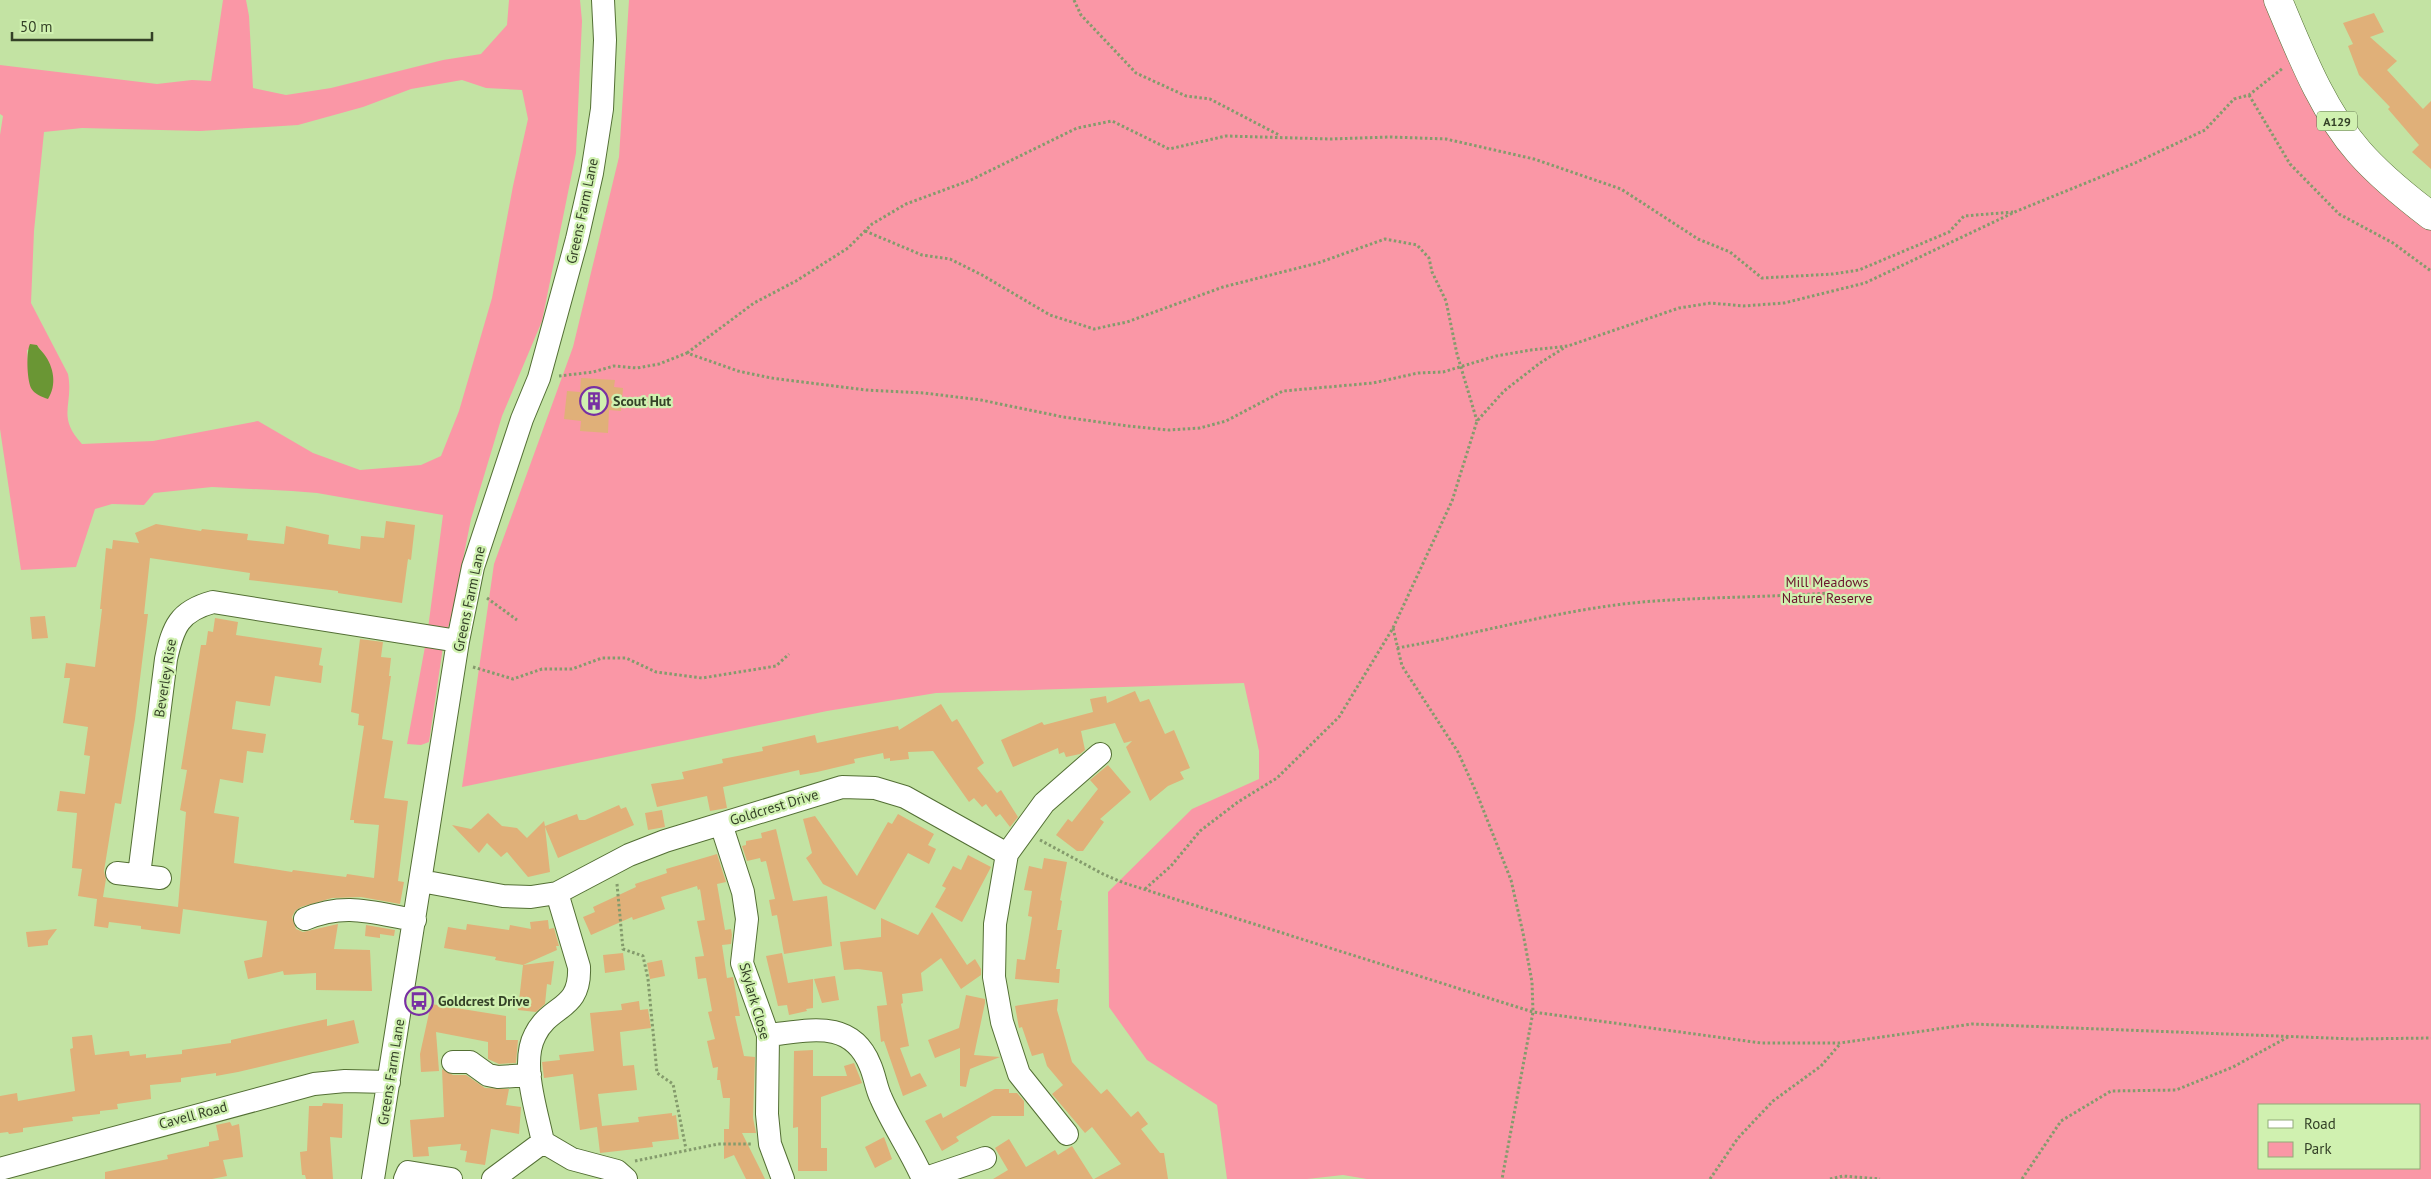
<svg xmlns="http://www.w3.org/2000/svg" width="2431" height="1179" font-family="'PT Sans',sans-serif">
	<style>
		.green { fill: #fa97a6; fill-rule: evenodd }
		.water { fill: #6a9634 }
		.building { fill: #e0b079 }
		.lines { fill: none; stroke-linecap: round; stroke-linejoin: round }
		.minor-casing { stroke: #536f34; stroke-width: 24 }
		.major-casing { stroke: #536f34; stroke-width: 29 }
		.path { stroke: #849b6c; stroke-width: 3; stroke-dasharray: 2.5 2.5; stroke-linecap: butt }
		.minor { stroke: #fff; stroke-width: 22 }
		.major { stroke: #fff; stroke-width: 28 }
		.labels { text-anchor: middle; dominant-baseline: central; stroke-width: 4.5; stroke-linejoin: round; paint-order: stroke }
		.shield { fill: #d0f1b0; stroke: #637650; stroke-width: 1 }
		.shield-label { font-size: 12px; font-weight: bold; fill: #344127 }
		.street-label { font-size: 14px; fill: #344127; stroke: #d0f1b0 }
		.poi-label { font-size: 14px; font-weight: bold; fill: #344127; stroke: #d0f1b0; text-anchor: start }
		.park-label { font-size: 14px; fill: #6b142d; stroke: #d0f1b0 }
	</style>
	<rect width="100%" height="100%" fill="#c3e3a3"/>
	<path class="green" d="M223,0h23l3,16 4,72 33,7 45,-7 112,-28 38,-6 26,-29 2,-25h71l2,21 -6,132 -34,168 -40,95 -31,103 -19,96 -8,25 -15,102 -8,3 -14,-1 20,-108 16,-121 -126,-22 -25,-2 -80,-4 -58,6 -10,12 -32,-1 -17,5 -19,58 -55,3 -21,-141v-294l3,-19 -3,-2v-49l157,19 35,-4 19,1zM462,80l24,8 36,2 6,29 -15,67 -21,112 -33,113 -18,45 -20,9 -61,5 -47,-17 -55,-32 -105,20 -71,3c-26,-28 -8,-39 -14,-70l-37,-71 3,-72 10,-99 38,-4 118,3 98,-6 65,-18 48,-18zM37,345l7,10 -15,21 -2,-26z
		M629,0h1641l32,80 129,149v950h-1064l-24,-4 -36,4h-80l-10,-74 -70,-45 -38,-53 -1,-115 84,-83 67,-30v-28l-15,-68 -308,10 -109,18 -365,76 32,-223 79,-217 46,-190zM2260,1105h160v63h-160z"/>
	<path class="water" d="M30,344l7,1c2,4 4,5 7,9 10,13 13,31 4,45 -6,-2 -14,-5 -17,-11 -4,-9 -5,-36 -1,-44z"/>
	<path class="building" d="M2374,13l10,19 -14,5 27,24 -10,9 36,39 8,-8v68l-19,-17 7,-7 -31,-36 2,-2 -31,-32 -11,-29 5,-2 -10,-21z
		M581,378l34,2 -1,7 9,1 -2,23 -12,-1 -1,23 -28,-2 1,-10 -17,-2 3,-28 13,1z
		M386,521l29,4 -4,35 -3,-1 -6,44 -64,-10v-2l-89,-11 1,-7 -100,-15 -6,56h4l-13,105 -14,85 -6,-1 -11,68 2,8 -3,18 75,10 8,-95 -6,-2 7,-40 -6,-1 20,-124h5l2,-14 5,1 2,-14 23,4 -2,13 86,13 -3,17 4,1 -2,17 -46,-7 -5,30 -34,-5 -4,28 34,5 -3,19 -16,-2 -4,32 -23,-4 -6,34 25,4 -5,46 58,9 1,-2 53,7 1,-3 27,4 5,-53 -25,-2v-3h-4l14,-94 -6,-1 1,-11 -8,-2 9,-73 23,3 -2,15 10,1 -2,18h2l-9,63 11,2 -9,57 24,3 -10,80 6,1 -4,22 -39,-7 -29,1 -31,9 -6,4 -3,6 4,12 7,3 35,-8 -4,25 36,1 2,41 -56,-1v-17l-32,2 -1,-4 -35,8 -4,-18 18,-4 5,-36 -84,-12 -3,25 -39,-5v-3l-32,-4 -1,6 -14,-2 3,-27 -19,-3 4,-27 -10,-1 5,-55 -20,-2 3,-20 25,3 5,-38 -6,-1 4,-28 -25,-4 7,-45h-6l2,-15 29,4 7,-58h-2l6,-61 6,1 1,-9 26,3 -4,-10 21,-9 45,7 1,-2 46,5 -1,6 37,4 2,-18 43,9 -1,9 32,5 1,-13 23,2z
		M45,616l3,22 -16,1 -2,-22z
		M1135,691l5,11 9,-3 16,35 9,-4 16,38 -10,4 4,7 -16,7 -18,15 -24,-54 6,-6 -8,2 -9,-20 -34,8 4,19 -5,4 -14,3 -2,-5 -5,2 -1,-6 -45,19 -12,-27 41,-18 2,3 49,-13 -3,-13 16,-3 1,7z
		M941,704l11,18 5,-3 27,44 -7,5 20,25 4,-3 17,27 -8,10 -10,-13 -4,3 -10,-13 -4,3 -8,-9 -5,4 -36,-51 -25,1 1,7 -19,2v-3l-6,1 -1,-6 -29,6 1,4 -38,9 -17,3 -1,-5 -76,17 4,21 -17,3 -3,-15 -50,11 -6,-23 33,-5 -2,-7 41,-9 -1,-4 41,-8 -1,-4 53,-12 2,8 81,-17 1,4z
		M1108,765l23,27 -31,27 4,3 -21,29h-6l-21,-16 12,-16 4,3 26,-33 -8,-9z
		M619,805l2,4 5,-2 8,18 -76,33 -13,-31 5,45 -22,5 -21,-25 -6,5 -14,-14 -8,10 -27,-28 19,4 17,-16 14,13 15,2 10,10 17,-17 1,5 32,-12 2,6h6z
		M662,810l3,17 -17,3 -3,-17z
		M898,814l36,20 -6,11 8,4 -7,15 -21,-11 -33,57 -52,-26 -17,-26 6,-5 -9,-34 12,-3 42,60 31,-54 4,2z
		M776,829l17,72 34,-5 5,50 -48,8 -7,-39 -5,1 -3,-16 6,-1 -9,-38 -5,1 -1,-4 -13,3 -5,-15 4,-1v-4l16,-3 -1,-5z
		M717,854l9,28 -9,2 8,46 6,-1 1,6 -1,9 -9,1 5,33 6,-1 7,39h-5l9,40 11,1 -2,61 3,15h-14l23,46h-19l-12,-24 -10,4v-30h5l1,-31h-7l-3,-18h-3l1,-13 -5,1 -6,-27 8,-2 -7,-27 4,-1 -6,-33 -8,1 -3,-22 9,-1 -7,-35 8,-1 -5,-31 -2,1 -1,-4 -36,11 4,12 -32,11 -1,-3 -41,18 -8,-18 12,-5 -2,-5 43,-20 -1,-3 32,-11 -1,-4z
		M968,855l23,12 -29,55 -27,-15 11,-19 -4,-2 11,-20 8,4z
		M1044,858l23,4 -7,38 2,1 -5,29h5l-6,39h4l-1,14 -44,-4 2,-20 8,1 7,-43 -4,-1 4,-25 -8,-1 5,-24 13,3z
		M932,912l35,53 8,-6 6,10v6l-20,14 -20,-31 -20,15 2,18 -21,3 1,9 -2,1 8,42 -9,2 11,29 9,-4 7,13 -24,10 -19,-55 -3,1 -4,-36 10,-1 -5,-33 -24,-3 -14,1 -4,-28 41,-5v-19l37,17z
		M548,920l1,9 5,-1 5,18h-3l1,4 -34,15 -28,-5 1,-3 -52,-9 4,-21 18,3 1,-6 42,6 1,-5 21,4 -1,-7z
		M366,925l29,5 -1,6 -14,-2v4l-15,-2z
		M57,929l-9,12v4l-20,2 -2,-15z
		M623,953l2,17 -20,3 -2,-18z
		M782,953l6,30 25,-4v29l-7,1 1,2 -18,4 -2,-10 -9,1 -12,-50z
		M662,960l3,16 -15,3 -3,-16z
		M554,961l-3,24 -4,-1 -2,20 -9,8 -18,-2 5,-45z
		M835,976l4,24 -17,3 -8,-24z
		M966,995l19,4v4l-11,52 26,2 -30,12 -4,18 -6,-1v-38l-25,10 -7,-18 31,-12z
		M1058,999l-1,11 15,52 29,32 6,-5 24,28 7,-6 10,13 -7,5 19,24h4l4,26h-74l27,-15 -29,-37 -7,6 -33,-39 11,-9 -16,-19 -4,-13 -11,3 -10,-29 -3,1 -4,-22z
		M639,1001l1,9 8,-1 3,19 -31,4 3,34 11,-1 3,25 -39,4 4,32 37,-4 -1,-5 34,-4v3l4,-1 3,24 -27,3 1,5 -53,6 -3,-26 -17,3 -7,-56 -29,4 -2,-16 18,-2 -1,-5 35,-4 -4,-38 32,-3 -1,-6z
		M431,1004l75,12v24h12l-2,23 -17,1 -11,-5v-17l-52,-10 3,39 -18,1 -1,-18z
		M327,1019v7l27,-6 5,23 -121,29 -22,4v-3l-35,5v4l-31,3 1,14 -34,5 1,5 -18,2v3l-28,3 1,4 -50,7v4l-14,2 -1,-2 -8,1v-37l17,-3 1,8 57,-10 -5,-42 3,-1 -1,-11 20,-2 3,20 34,-4 1,5 16,-2v4l36,-4v-4l49,-7v-3z
		M813,1050v26h34l-3,-10 10,-3 8,20 -41,14v51h6v23h-29v-44l-5,1 1,-77z
		M442,1069l11,6h13l19,13 24,1 -3,16 15,2 -2,27 -28,-5 -6,36 -20,-3 2,-11 -7,-1 1,-6 -33,3 1,9 -16,1 -3,-37 34,-3z
		M995,1089h14v4h8l7,8v15h-32l-36,21 3,4 -17,10 -17,-30 16,-8 2,5z
		M323,1103l20,1 -1,34 -12,-1 3,42h-27l-1,-4h-3l-2,-23 7,-1 2,-45h13z
		M230,1122l2,4 7,-2 4,33 -20,3 4,16 -15,3h-107v-7l63,-13 -1,-4 42,-9v-4l10,-2 -3,-15z
		M884,1137l8,22 -17,9 -10,-21z
		M1009,1139l17,28 29,-17 3,5 14,-9 21,33h-100l15,-9 -13,-22z"/>
	<g class="lines">
		<defs>
			<path id="minor" d="M721,824l22,68 4,27 -5,44 26,72 -1,79 3,30 13,35
				M117,873l43,5
				M139,875l27,-216c7,-32 13,-48 47,-57l245,39
				M421,881l82,15 28,1 26,-4 72,-38 36,-14 177,-54 33,1 30,9 102,57
				M557,893l22,74c2,44 -29,37 -44,68 -15,28 2,77 8,107l29,17 45,12 9,8
				M305,919c41,-17 68,-6 110,1
				M768,1035c40,-4 83,-17 102,30 5,11 6,23 11,33 12,28 30,53 42,81
				M453,1062h17l18,13 10,2 32,-2
				M1067,1134l-48,-60 -17,-52 -8,-45 1,-53 12,-70 37,-51 56,-49
				M0,1169l314,-85 31,-3 44,1
				M373,1179l85,-538 15,-74 49,-148 17,-41 38,-139 15,-66 10,-64 3,-69 -2,-40
				M405,1179l3,-7 43,7
				M493,1179l50,-37
				M923,1179l62,-21"/>
			<path id="major" d="M2278,0c22,52 44,110 81,152 21,24 47,45 72,64"/>
		</defs>
		<use href="#minor" class="minor-casing"/>
		<use href="#major" class="major-casing"/>
		<path class="path" d="M1074,0l7,15 55,58 50,23 24,3 69,36
			M2249,95l41,69 49,50 54,29 38,28
			M865,231l57,24 28,4 32,16 68,40 44,14 33,-7 96,-35 95,-24 67,-24 32,6 12,13 3,14 14,29 11,53 20,67
			M687,353l67,-50 42,-22 52,-33 24,-24 34,-20 65,-24 106,-52 35,-7 57,28 57,-13 104,3 61,-2 55,2 88,20 87,30 77,50 32,13 32,26 71,-4 26,-4 90,-38 15,-16 49,-4
			M559,376l34,-4 21,-6 23,2 22,-4 28,-11 51,18 33,7 95,12 58,3 57,7 82,17 65,9 41,4 31,-2 26,-7 57,-30 90,-8 45,-10 25,-1 53,-16 35,-6 37,-4 111,-38 32,-5 32,3 41,-3 81,-20 152,-72 118,-48 70,-33 29,-31 15,-4 34,-27
			M487,598l30,22
			M1393,628l59,-127 25,-80 27,-30 36,-28 27,-17
			M1397,648c86,-15 171,-41 258,-47 57,-4 116,-4 174,-8
			M473,667l40,12 29,-10h30l30,-11h24l30,14 46,6 74,-12 13,-12
			M1040,840l63,34 21,9 409,129 228,31h79l132,-19 382,15 77,-1
			M617,884l6,65 20,7 5,23 9,94 16,11 13,65
			M1145,889l26,-23 29,-35 38,-29 39,-24 62,-61 54,-89 9,38 56,86 19,42 34,86 12,53 9,49 1,30 -31,167
			M635,1161l83,-17h34
			M1710,1179l28,-41 35,-37 48,-35 19,-22
			M1830,1179l13,-3 37,3
			M2022,1179l39,-58 50,-30 65,-1 57,-23 55,-30"/>
		<use href="#minor" class="minor"/>
		<use href="#major" class="major"/>
	</g>
	<defs>
		<symbol id="building-ring" viewBox="-11 -11 22 22"><circle r="9.5" fill="#d0f1b0" stroke="#7830a3" stroke-width="1.5"/><path d="M-4-6H4V6H1V3H-1V6H-4ZM-2.5-4.3h1.7v1.8h-1.7ZM.8-4.3h1.7v1.8H.8ZM-2.5-1h1.7V.8h-1.7ZM.8-1h1.7V.8H.8Z" fill="#7830a3"/></symbol>
		<symbol id="bus-ring" viewBox="-11 -11 22 22"><circle r="9.5" fill="#d0f1b0" stroke="#7830a3" stroke-width="1.5"/><path d="M-5-6H5V4H4V6H2V4H-2V6H-4V4H-5ZM-3.5-4V0h7V-4ZM-3.5 1.2v1.5H-2V1.2ZM2 1.2v1.5H3.5V1.2Z" fill="#7830a3"/></symbol>
	</defs>
	<g fill-rule="evenodd">
		<use href="#building-ring" x="578" y="385" width="32" height="32"/>
		<use href="#bus-ring" x="403" y="985" width="32" height="32"/>
	</g>
	<g class="labels">
		<rect class="shield" x="2317" y="111.5" width="40" height="19" rx="4"/>
		<g class="shield-label">
			<text x="2337" y="121">A129</text>
		</g>
		<g class="street-label">
			<text transform="translate(582 211) rotate(-78)">Greens Farm Lane</text>
			<text transform="translate(469 599) rotate(-78)">Greens Farm Lane</text>
			<text transform="translate(165 678) rotate(-81)">Beverley Rise</text>
			<text transform="translate(774 807) rotate(-17)">Goldcrest Drive</text>
			<text transform="translate(755 1001) rotate(74)">Skylark Close</text>
			<text transform="translate(391 1072) rotate(-81)">Greens Farm Lane</text>
			<text transform="translate(193 1115) rotate(-15)">Cavell Road</text>
		</g>
		<g class="poi-label">
			<text x="613" y="401">Scout Hut</text>
			<text x="438" y="1001">Goldcrest Drive</text>
		</g>
		<g class="park-label">
			<text x="1827" y="582">Mill Meadows<tspan x="1827" dy="16">Nature Reserve</tspan></text>
		</g>
	</g>
	<rect x="2258" y="1104" width="162" height="65" fill="#d0f1b0" stroke="#92ab79"/>
	<rect x="2268" y="1120" width="25" height="8" fill="#ffffff" stroke="#92ab79"/>
	<text x="2304" y="1129" font-size="15" fill="#344127">Road</text>
	<rect x="2268" y="1142" width="25" height="15" fill="#fa97a6" stroke="#92ab79"/>
	<text x="2304" y="1154" font-size="15" fill="#344127">Park</text>
	<path d="M12 32v8h140v-8" fill="none" stroke="#344127" stroke-width="2.5"/>
	<text x="20" y="32" font-size="15" fill="#344127" stroke="#d0f1b0" stroke-width="4" paint-order="stroke">50 m</text>
</svg>
